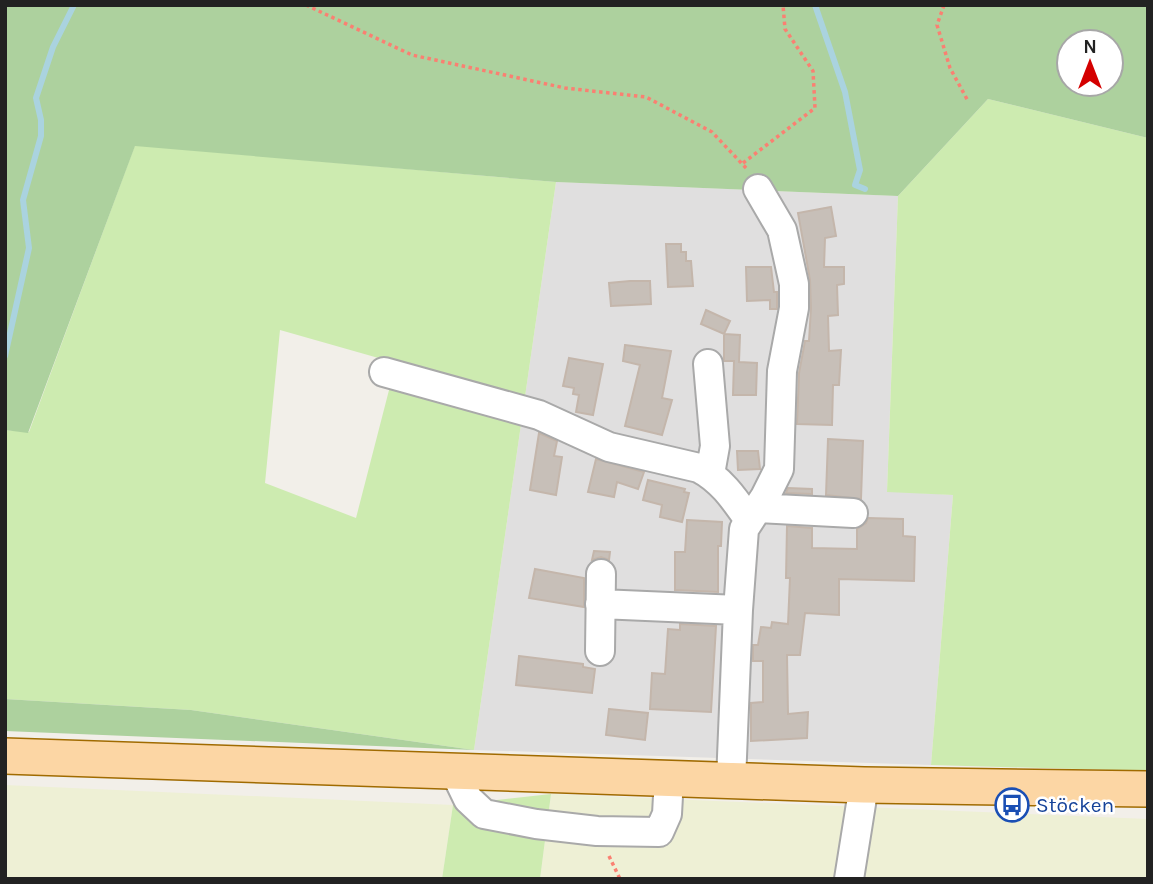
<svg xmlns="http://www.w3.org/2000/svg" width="1153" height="884" font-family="Karla,sans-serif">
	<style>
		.residential { fill: #e0dfdf }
		.farmland { fill: #eef0d5 }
		.grass { fill: #cdebb0; fill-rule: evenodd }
		.forest { fill: #add19e; fill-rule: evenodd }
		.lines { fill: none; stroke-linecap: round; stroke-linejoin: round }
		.stream { stroke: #aad3df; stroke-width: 6 }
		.building { fill: #c7bfb8; stroke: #c4b6ab; stroke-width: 2 }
		.minor-casing { stroke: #a9a9a9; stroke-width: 32 }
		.major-casing { stroke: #a06b00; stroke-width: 38 }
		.path { stroke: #fa8072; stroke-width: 3.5; stroke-dasharray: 3.5 3.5; stroke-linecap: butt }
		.minor { stroke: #fff; stroke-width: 28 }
		.major { stroke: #fcd6a4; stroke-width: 35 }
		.labels { text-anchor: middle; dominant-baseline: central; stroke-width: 5; stroke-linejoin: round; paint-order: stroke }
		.transit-label { font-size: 21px; fill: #164399; stroke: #fff; text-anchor: start }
	</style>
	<rect width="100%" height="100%" fill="#f2efe9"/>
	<path class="residential" d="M556,182l342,14 -11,295 66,4 -22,270 -457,-15z"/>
	<path class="farmland" d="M5,785l448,20 -11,74h-437z
		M551,794l597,25v60h-608z"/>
	<path class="grass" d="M988,99l160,39v633l-217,-6 22,-270 -66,-3 11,-296z
		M135,145l421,37 -82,568 -283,-40 -186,-11v-269l24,2zM280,330l116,33 -40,155 -91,-35z
		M551,794l-11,85h-98l11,-74z"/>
	<path class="forest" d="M5,5h1143v133l-160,-39 -90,97 -342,-14 -421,-36 -107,287 -23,-3zM1069,42h42v42h-42z
		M5,699l186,11 283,40 -469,-19z"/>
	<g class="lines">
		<path class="stream" d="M815,5l30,87 15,78 -5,15 10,4
			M5,356l24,-108 -6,-48 18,-64v-16l-5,-22 17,-51 21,-42"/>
	</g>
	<path class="building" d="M831,207l5,29 -11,2 -1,29h20v17l-7,1 1,30 -10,1 1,35 12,-1 -2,35h-6l-1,40 -35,-1 2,-51 6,-32h4l2,-33 -1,-28 -12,-67z
		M666,244h15v8h5v9h5l2,25 -25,1z
		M746,267h25l3,25h3v17h-7v-9l-23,1z
		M630,281h20l1,23 -40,2 -2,-23z
		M706,310l24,11 -6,13 -23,-10z
		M724,334l16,1 -1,27 18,1 -1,32h-23l1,-34h-10z
		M625,345l46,6 -9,47 10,2 -10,35 -37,-9 15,-61 -17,-4z
		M569,358l34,6 -10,51 -17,-3 3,-17 -6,-1 1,-6 -11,-2z
		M539,433l18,8 -3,15 8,1 -6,38 -26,-5z
		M828,439l35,2 -2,58 -35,-4z
		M737,451h21l2,18 -22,1z
		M596,459l48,13 -6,17 -21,-7 -3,15 -26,-5z
		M648,480l37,9 -1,3 5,1 -7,29 -22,-5 2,-12 -19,-5z
		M788,488l24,1v5l-26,-1z
		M868,518l35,1v17l12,1 -1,44 -75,-2v36l-34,-2 -5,42h-13l1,59 20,-2 -1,26 -56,3v-38l12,-1v-41h-10v-16h5l3,-18 10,1 1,-6 16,2 2,-46h-4l1,-52 25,2v20l45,1v-20l9,-6z
		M687,520l35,2 -1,24h-3v46l-43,-2v-38h10z
		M594,551l16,1 -1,8 -8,-3 -9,3z
		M535,569l49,9v29l-55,-9z
		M680,624l36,2 -5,86 -61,-3 2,-36 13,1 3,-45 12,1z
		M519,656l64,8v3l12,2 -3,24 -76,-8z
		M609,709l39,4 -3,27 -39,-5z"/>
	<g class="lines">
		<defs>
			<path id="minor" d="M708,364l7,82 -5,28
				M384,372l155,43 70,32 90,21c23,12 36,32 50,52
				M757,508l96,5
				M600,604l138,6
				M600,651l1,-77
				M454,770l14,29 16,15 52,10 61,7 62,1 8,-18 2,-36
				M731,781l7,-171 6,-81 21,-32 14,-28 3,-98 12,-63v-24l-12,-54 -24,-41
				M849,879l15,-94"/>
			<path id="major" d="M5,756l859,29 284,4"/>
		</defs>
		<use href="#minor" class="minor-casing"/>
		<use href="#major" class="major-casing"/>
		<path class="path" d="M306,5l106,50 153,33 81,9 66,35 35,37
			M944,5l-7,20 13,43 18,33
			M743,163l72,-55 -2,-37 -28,-42 -2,-24
			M609,856l11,23"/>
		<use href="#minor" class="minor"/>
		<use href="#major" class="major"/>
	</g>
	<defs>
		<symbol id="bus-ring" viewBox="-11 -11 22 22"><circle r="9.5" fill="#fff" stroke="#1a4fb4" stroke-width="1.5"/><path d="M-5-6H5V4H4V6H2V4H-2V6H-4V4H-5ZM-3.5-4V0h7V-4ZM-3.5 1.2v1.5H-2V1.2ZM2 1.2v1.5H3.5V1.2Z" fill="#1a4fb4"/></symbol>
	</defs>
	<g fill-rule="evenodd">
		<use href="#bus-ring" x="993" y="786" width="38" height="38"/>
	</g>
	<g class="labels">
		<g class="transit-label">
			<text x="1036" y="805">Stöcken</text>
		</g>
	</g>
	<rect width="1153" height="884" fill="none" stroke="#222222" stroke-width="14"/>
	<g transform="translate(1090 63)"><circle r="33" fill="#ffffff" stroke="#a7a7a7" stroke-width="2"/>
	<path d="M0-5L12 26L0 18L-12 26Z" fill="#d40000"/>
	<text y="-10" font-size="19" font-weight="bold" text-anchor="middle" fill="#222222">N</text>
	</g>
</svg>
